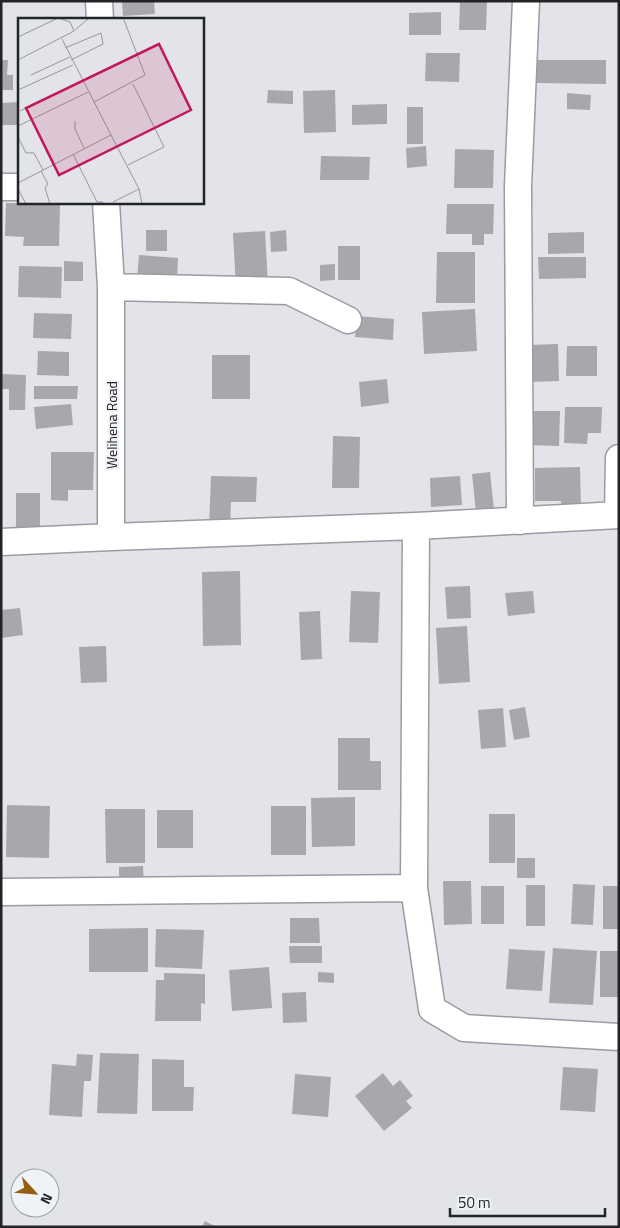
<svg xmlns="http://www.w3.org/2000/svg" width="620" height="1228" font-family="'Titillium Web',sans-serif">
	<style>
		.building { fill: #a8a7ac }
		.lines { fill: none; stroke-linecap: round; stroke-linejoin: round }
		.minor-casing { stroke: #9b9ca1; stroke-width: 29 }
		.minor { stroke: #fff; stroke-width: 26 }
		.labels { text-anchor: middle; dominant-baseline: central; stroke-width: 4; stroke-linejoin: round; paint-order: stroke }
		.street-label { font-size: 14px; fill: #232426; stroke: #eff2f6 }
		.inset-road { fill: none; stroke: #96979b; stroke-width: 1 }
		.view { fill: #c2185b; fill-opacity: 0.15; stroke: #c2185b; stroke-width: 2.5 }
		.inset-edge { fill: none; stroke: #232426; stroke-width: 2.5 }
	</style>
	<rect width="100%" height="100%" fill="#e2e4e9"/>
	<path class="building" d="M122,1h32l1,13 -32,2z
		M460,1h27l-1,29h-27z
		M441,12v23h-32v-22z
		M426,53h34l-1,29 -34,-1z
		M1,60h7l-1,15h6v15h-12z
		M537,60h69v24l-69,-1z
		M268,90l25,1v13l-26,-1z
		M335,90l1,42 -32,1 -1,-42z
		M567,93l24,2 -1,15 -23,-1z
		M19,102v23h-18v-22z
		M387,104v20l-35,1v-20z
		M407,107h16v37h-16z
		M426,146l1,20 -20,2 -1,-20z
		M455,149l39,1 -1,38h-39z
		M321,156l49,1 -1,23h-49z
		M6,203l54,1 -1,42h-36l1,-9 -19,-1z
		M447,204h47l-1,30h-9v11h-12v-11h-26z
		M146,230h21v21h-21z
		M286,230l1,21 -16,1 -1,-20z
		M265,231l3,54 -32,2 -3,-54z
		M584,232v21l-36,1v-21z
		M338,246h22v34h-22z
		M437,252h38v51h-39z
		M139,255l39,3 -1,23 -40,-2z
		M538,257h48v21l-47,1z
		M64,261l19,1v19h-19z
		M335,264v16l-15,1v-16z
		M19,266l43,1 -1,31 -43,-1z
		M475,309l2,42 -53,3 -2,-42z
		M34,313l38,1 -1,25 -38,-1z
		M357,316l37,3 -1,21 -38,-3z
		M558,344l1,37 -28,1 -1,-37z
		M567,346h30v30h-31z
		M38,351l31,1v24l-32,-1z
		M212,355h38v44h-38z
		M1,374l25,1 -1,35h-16v-21h-8z
		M387,379l2,24 -28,4 -2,-25z
		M34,386h44l-1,13h-43z
		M71,404l2,21 -37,4 -2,-22z
		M565,407h37l-1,26h-13l-1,11 -23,-1z
		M528,411h32l-1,35 -32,-1z
		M333,436l27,1 -1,51h-27z
		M51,452h43l-1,38h-25v11l-17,-1z
		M580,467l1,40 -20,1v-7h-26v-33z
		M490,472l4,38 -18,2 -4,-38z
		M211,476l46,1 -1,25h-25l-1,27 -21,-1z
		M460,476l2,29 -31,2 -1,-29z
		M16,493h24v35h-24z
		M240,571l1,74 -38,1 -1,-74z
		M470,586l1,32 -24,1 -2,-32z
		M351,591l29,1 -2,51 -29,-1z
		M533,591l2,22 -27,3 -3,-23z
		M20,608l3,27 -22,3v-28z
		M320,611l2,48 -21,1 -2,-48z
		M467,626l3,56 -31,2 -3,-56z
		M106,646l1,36 -26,1 -2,-36z
		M525,707l5,30 -16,3 -5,-30z
		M503,708l3,39 -25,2 -3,-39z
		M338,738h32v23h11v29h-43z
		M355,797v49l-43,1 -1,-49z
		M7,805l43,1 -1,52 -43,-1z
		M271,806h35v49h-35z
		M105,809h40v54h-39z
		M157,810h36v38h-36z
		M489,814h26v49h-26z
		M517,858h18v20h-18z
		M143,866l1,19 -25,1v-19z
		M443,881h28l1,43 -28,1z
		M573,884l22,1 -2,40 -22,-1z
		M526,885h19v41h-19z
		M481,886h23v38h-23z
		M603,886h16v43h-16z
		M290,918h29l1,25h-30z
		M148,928v44h-59v-43z
		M156,929l48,1 -2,39 -47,-2z
		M289,946h33v17h-32z
		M553,948l44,3 -4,54 -44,-2z
		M509,949l36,2 -3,40 -36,-2z
		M600,951h19v46h-19z
		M269,967l3,41 -40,3 -3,-41z
		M318,972l16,1v10l-16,-1z
		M164,973l41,1v30l-4,-1v18h-46l1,-41h8z
		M306,992l1,30 -24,1 -1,-30z
		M100,1053l39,1 -2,60 -40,-1z
		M77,1054l16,1 -2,26h-7l-2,36 -33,-2 3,-51 24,2z
		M152,1059l32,1v27h10l-1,24h-41z
		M563,1067l35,2 -3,43 -35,-2z
		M383,1073l10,13 7,-6 13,16 -7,5 6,7 -28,23 -29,-35z
		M295,1074l36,3 -3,40 -36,-3z
		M205,1221l11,6h-14z"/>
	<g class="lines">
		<defs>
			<path id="minor" d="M99,1l1,18
				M1,187h18
				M111,287l178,4 59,29
				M618,515l1,-57
				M520,521l-2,-335 8,-185
				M416,526l-2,362 18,121 32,19 155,9
				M111,537l305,-11 203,-11
				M1,542l110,-5v-250l-5,-85
				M1,892l413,-4"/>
		</defs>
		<use href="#minor" class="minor-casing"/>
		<use href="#minor" class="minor"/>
	</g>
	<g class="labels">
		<g class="street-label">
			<text transform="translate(111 425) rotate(-90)">Welihena Road</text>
		</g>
	</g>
	<g transform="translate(18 18)">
		<rect width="186" height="186" fill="#e2e4e9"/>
		<path class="inset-road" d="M57,12l13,-11M0,19l38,-18M44,21l49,96M47,30l36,-15 2,11 -32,16M0,42l56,-29 -4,-9 -9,-3M13,57l39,-18M0,72l55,-25M76,84l51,-27 -21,-55M2,93l62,-30M57,103v8l9,19M0,108l70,-34M0,119l8,16h8l9,17M55,136l24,48h6M110,147l36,-18 -31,-63M23,153l7,13 -3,4 5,16M0,165l93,-48 28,54 3,15M0,171l8,15M95,184l26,-13"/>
		<path class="view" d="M141,26l32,66 -132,65 -33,-67z"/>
		<rect width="186" height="186" class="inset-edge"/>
	</g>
	<rect width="620" height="1228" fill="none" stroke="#232426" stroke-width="5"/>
	<g transform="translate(35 1193) rotate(116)"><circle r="24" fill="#eff2f6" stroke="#9da0a3"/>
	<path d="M0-4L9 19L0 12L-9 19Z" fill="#925e11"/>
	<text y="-8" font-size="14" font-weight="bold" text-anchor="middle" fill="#232426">N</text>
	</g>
	<path d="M450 1208v8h155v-8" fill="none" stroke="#232426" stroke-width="2.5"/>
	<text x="458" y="1208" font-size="15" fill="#232426" stroke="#eff2f6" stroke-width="4" paint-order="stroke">50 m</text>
</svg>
